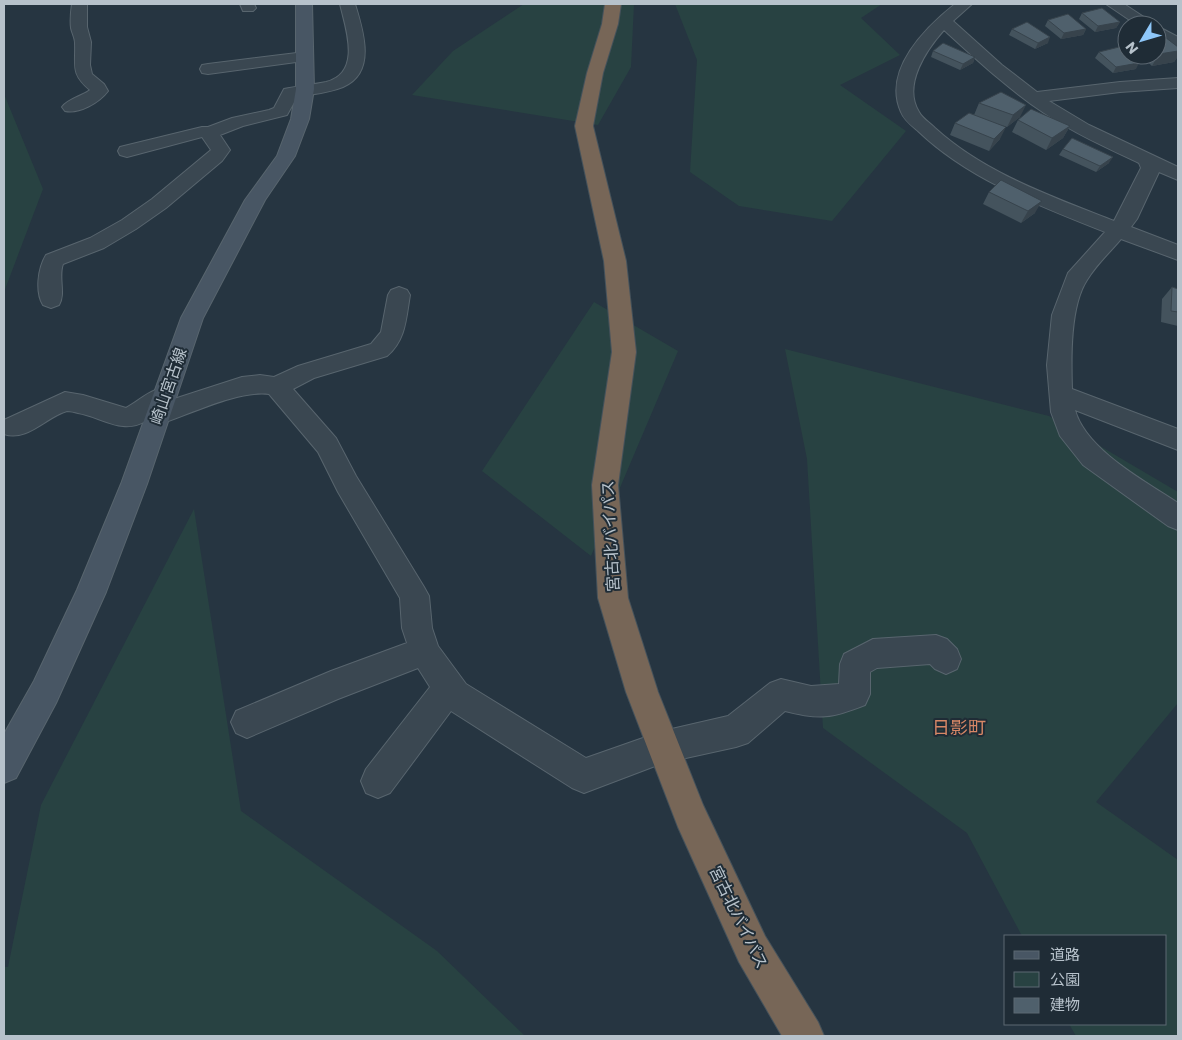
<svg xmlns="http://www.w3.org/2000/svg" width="1182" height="1040" font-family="Poppins,'Noto Sans JP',sans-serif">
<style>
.green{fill:#284242}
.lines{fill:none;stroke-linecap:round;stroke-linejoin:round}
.street-casing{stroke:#58656e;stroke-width:2}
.secondary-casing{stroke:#58656e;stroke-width:2}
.highway-casing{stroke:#45525b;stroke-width:2}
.street{fill:#3a4751;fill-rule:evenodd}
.secondary{fill:#485664;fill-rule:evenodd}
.highway{fill:#776657;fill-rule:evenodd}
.wall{fill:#44535d}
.shaded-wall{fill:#37434c}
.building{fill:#4f606c;stroke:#37434c}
.labels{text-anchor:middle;stroke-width:4;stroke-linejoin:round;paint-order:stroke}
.street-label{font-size:16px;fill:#b7c2cb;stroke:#1f2c36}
.neighbourhood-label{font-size:18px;fill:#d78766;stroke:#1f2c36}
</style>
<rect width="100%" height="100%" fill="#263541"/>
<!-- green -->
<path class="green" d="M524 4H634L631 67 598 125 412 95 453 51Z
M675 4H882L861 18 900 55 840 85 906 131 832 221 739 206 690 172 697 60Z
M4 94 43 189 4 292Z
M594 302 678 351 591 556 482 471Z
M785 349 1049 416 1178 492V703L1096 802 1178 860V1036H1076L1069 1024H1166V936H1022L967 833 823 728 807 459Z
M194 509 241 811 437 951 525 1036H4V967H8L41 805Z"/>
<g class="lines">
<!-- street casing -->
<g class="street-casing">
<path id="street" d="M72 4H87V27L91 42 90 65 92 74 104 84 108 91C99 103 79 114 65 111L62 107C68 99 82 96 90 90 70 73 76 66 75 43 75 38 72 33 71 28 70 20 71 11 72 4Z
M240 4H254L256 8 253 11H243Z
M340 4H355C363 30 377 73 343 87 328 93 312 94 297 97L287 115 243 126 220 135 230 150 222 161 166 208 136 229 104 248 63 264C58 278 66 293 59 305L51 308 43 305C35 292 38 268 46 255L90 238 122 220 152 199 211 150 202 137 127 157 120 155 118 151 120 147 202 127H208L232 118 269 110 274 108 284 89C298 86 312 85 326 82 362 73 346 29 340 4Z
M955 4H972L953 21 1002 65 1037 92 1120 82 1178 78V88L1120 92 1049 101 1089 125 1178 167V180L1159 172 1137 219 1131 227 1178 245V260L1121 239C1110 252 1096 265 1087 280 1070 306 1071 358 1072 389L1178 429V450L1075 410C1086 450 1145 481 1178 503V530L1168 526 1083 465 1060 436 1051 412 1047 365 1052 315 1068 273 1105 232C1040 206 969 180 918 131 912 126 904 120 901 112 882 70 926 27 955 4ZM944 30C976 59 1008 89 1044 113 1074 133 1107 148 1139 163L1141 168 1114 221C1053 197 984 173 935 128 930 123 922 118 919 112 902 85 927 49 944 30Z
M1106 4H1124L1156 25H1137Z
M1157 26 1178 37V49L1172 47 1157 38Z
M305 52 311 54 313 57 311 60 208 74 202 73 200 69 202 65 208 64Z
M399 287 407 290 410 295C406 318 406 340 387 356L314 378 293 389 336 438 356 476 424 587 429 596 432 628 438 646 466 684 586 758 663 731 728 716 770 683 781 679 811 686 839 684 840 664 844 654 873 639 936 635 947 639 957 649 961 659 957 669 946 674 935 669 930 664 877 668 870 672V694L865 705C832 718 820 720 785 711L748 743 736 747 663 763 584 793 572 788 451 711 390 793 378 798 366 793 361 781 366 769 430 687 418 668 338 699 247 738 236 733 231 722 236 711 331 671 407 643 402 628 400 598 338 492 318 452 269 394C237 390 189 415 157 425L147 420C123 436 102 417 78 413 75 412 70 411 67 411 46 417 27 442 4 434V420L65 392 83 395 126 408C141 400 155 384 173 389L176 396 174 399 242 377 260 375 274 377 298 366 371 344 381 332 388 295 391 290Z"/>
</g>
<!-- secondary casing -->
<g class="secondary-casing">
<path id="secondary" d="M296 4H312L314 89 309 119 295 156 265 200 203 318 147 484 106 592 56 703 16 778 4 783V734L34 681 77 590 121 484 181 318 245 200 277 156 291 119 296 89Z"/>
</g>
<!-- highway casing -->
<g class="highway-casing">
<path id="highway" d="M605 4H621L618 24 603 73 593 126 626 261 636 352 618 485 628 598 658 692 703 805 765 936 818 1022 824 1036H782L739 962 678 827 626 692 598 598 592 485 612 352 604 261 575 126 587 73 602 24Z"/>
</g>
<!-- street -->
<use href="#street" class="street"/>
<!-- secondary -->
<use href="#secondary" class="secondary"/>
<!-- highway -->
<use href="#highway" class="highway"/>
</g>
<!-- wall -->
<path class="wall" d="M1082 13 1120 22 1116 28 1095 32 1079 19Z
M1048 20 1086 29 1083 35 1061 39 1045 26Z
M1012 29 1048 43 1035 49 1009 35Z
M1157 34 1178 47V56L1174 62 1152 66 1140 55H1157Z
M933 51 975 57 973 63 960 70 931 57Z
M1099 52 1136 69 1113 73 1095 58Z
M979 103 1020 117 1007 127 997 124 1000 139 989 151 950 135 955 123 974 115Z
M1018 120 1070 126 1063 138 1046 150 1012 132Z
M1063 149 1109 163 1096 172 1059 155Z
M989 192 1035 213 1021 223 983 204Z
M1172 287 1178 289V326L1161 322 1162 299Z"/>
<!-- shaded-wall -->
<path class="shaded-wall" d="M1120 22 1116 28 1095 32 1098 26Z
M1086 29 1083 35 1061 39 1064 33Z
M1050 37 1048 43 1035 49 1038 43Z
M1178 51V56L1174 62 1152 66 1159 54Z
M975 57 973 63 960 70 963 64Z
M1139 63 1136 69 1113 73 1116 67Z
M1026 105 1020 117 1007 127 1013 115Z
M1070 126 1063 138 1046 150 1052 138Z
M1006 127 1000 139 989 151 994 139Z
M1113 157 1109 163 1096 172 1100 166Z
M1042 201 1035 213 1021 223 1028 211Z"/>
<!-- building -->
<path class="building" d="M1102 8 1120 22 1098 26 1082 13Z
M1068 14 1086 29 1064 33 1048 20Z
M1027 22 1050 37 1038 43 1012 29Z
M1157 34H1161L1178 47V51L1159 54 1157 52Z
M943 43 975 57 963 64 933 51Z
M1123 46 1127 51V55H1132L1139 63 1116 67 1099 52Z
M1001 92 1026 105 1013 115 979 103Z
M1031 109 1070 126 1052 138 1018 120Z
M969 113 1006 127 994 139 955 123Z
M1072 138 1113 157 1100 166 1063 149Z
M1001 180 1042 201 1028 211 989 192Z
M1172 287 1178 289V312L1171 311Z"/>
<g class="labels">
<!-- street labels -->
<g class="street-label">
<text transform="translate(168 386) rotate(-71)" y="6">崎山宮古線</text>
<text transform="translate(610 536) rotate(-93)" y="6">宮古北バイパス</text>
<text transform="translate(739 917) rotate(64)" y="6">宮古北バイパス</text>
</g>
<!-- neighbourhood labels -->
<g class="neighbourhood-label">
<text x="959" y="734">日影町</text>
</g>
</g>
<!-- border -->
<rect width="1182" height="1040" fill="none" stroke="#b7c2cb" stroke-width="10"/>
<!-- legend -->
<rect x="1004" y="935" width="162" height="90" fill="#1f2c36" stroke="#5c6872"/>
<rect x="1014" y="951" width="25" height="8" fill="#485664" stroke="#5c6872"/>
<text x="1050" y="960" font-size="15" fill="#b7c2cb">道路</text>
<rect x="1014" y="972" width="25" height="15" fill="#284242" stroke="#5c6872"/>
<text x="1050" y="985" font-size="15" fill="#b7c2cb">公園</text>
<rect x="1014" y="998" width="25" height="15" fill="#4f606c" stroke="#5c6872"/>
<text x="1050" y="1010" font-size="15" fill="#b7c2cb">建物</text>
<!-- north arrow -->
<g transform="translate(1142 40) rotate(232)"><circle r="24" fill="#1f2c36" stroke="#5c6872"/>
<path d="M0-4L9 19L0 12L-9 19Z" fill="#8ec7f9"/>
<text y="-8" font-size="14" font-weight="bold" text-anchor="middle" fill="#b7c2cb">N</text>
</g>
</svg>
